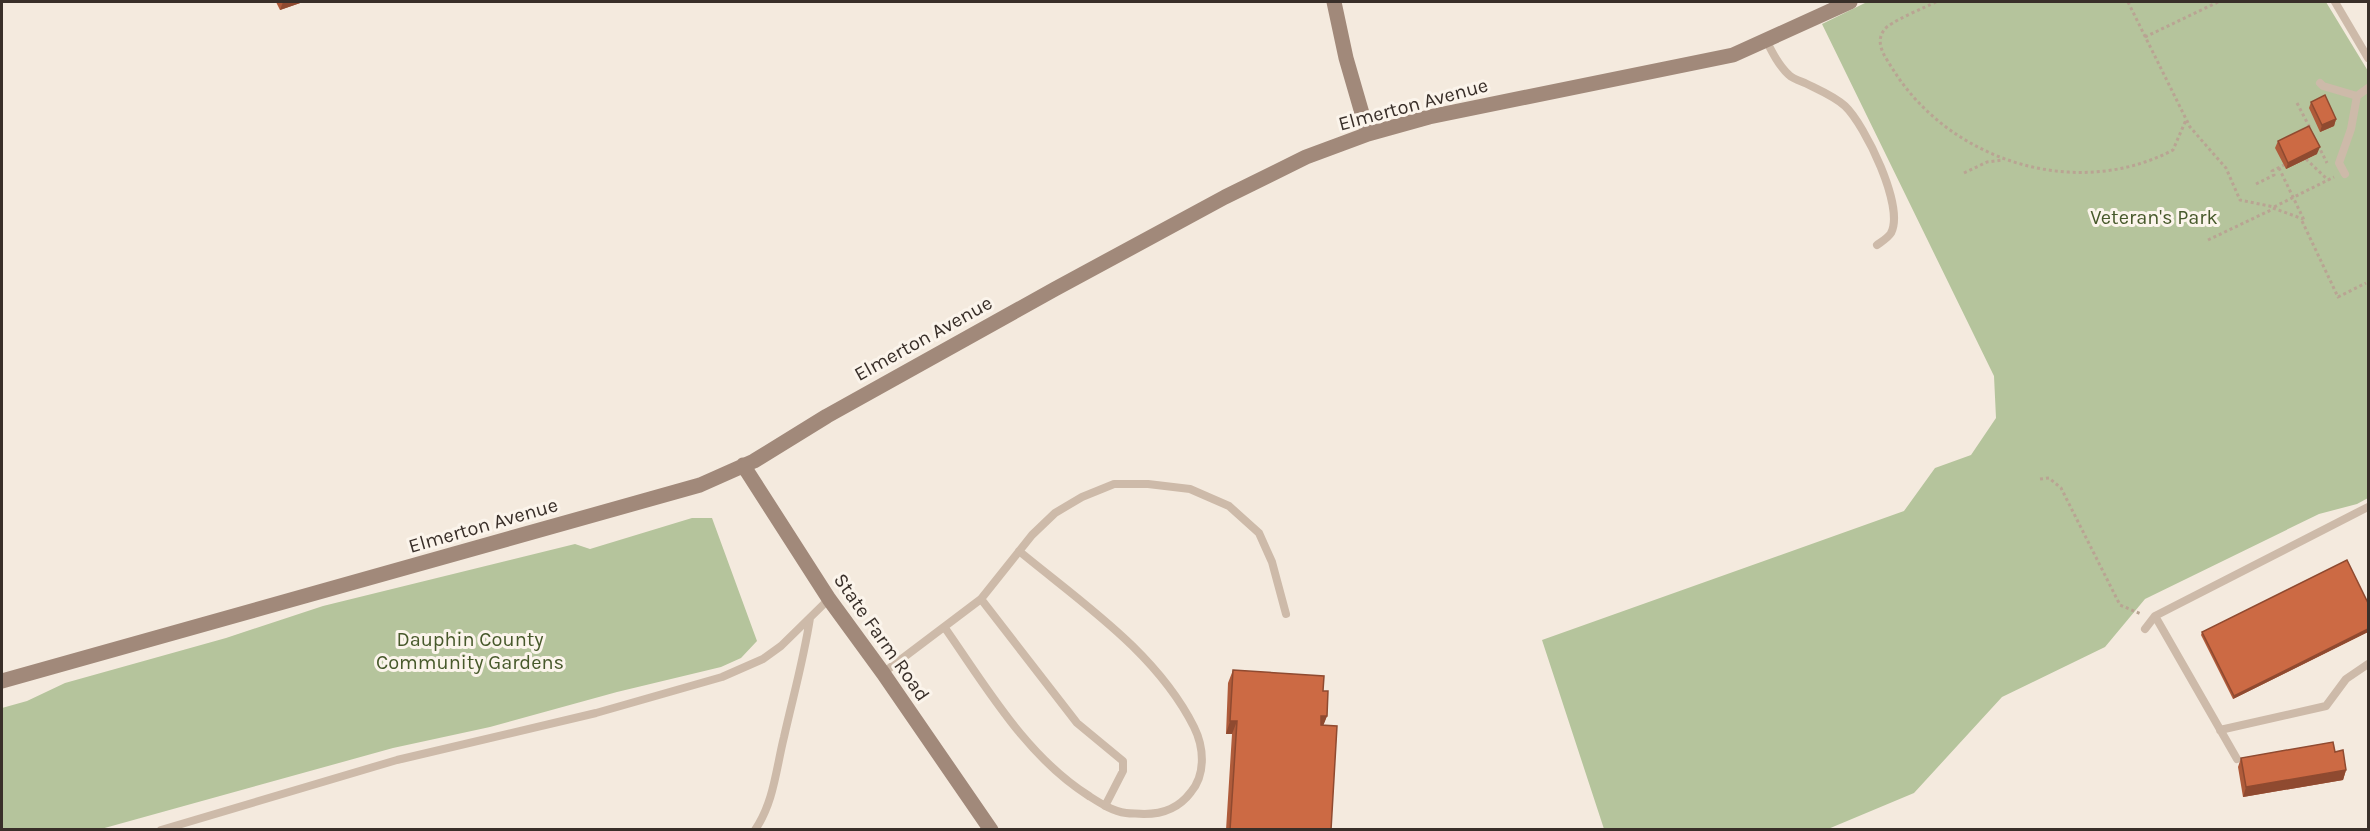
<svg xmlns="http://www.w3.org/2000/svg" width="2370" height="831" font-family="Karla,sans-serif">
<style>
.green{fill:#b5c49c}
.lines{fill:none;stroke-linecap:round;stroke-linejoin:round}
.path{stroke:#b9a493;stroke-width:3;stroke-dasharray:3 3;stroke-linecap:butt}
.lane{stroke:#cdbaa9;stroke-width:8}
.secondary{stroke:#a1897a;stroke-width:15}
.wall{fill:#af5b3a}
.shaded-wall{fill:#8f4a30}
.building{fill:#cc6a44;stroke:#8f4a30;stroke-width:1.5}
.labels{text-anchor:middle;stroke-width:6;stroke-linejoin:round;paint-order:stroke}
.street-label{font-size:20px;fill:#392f29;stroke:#fbf4eb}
.park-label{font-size:20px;fill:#47592b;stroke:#fbf4eb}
</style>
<rect width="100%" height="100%" fill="#f4eade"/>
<!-- green -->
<path class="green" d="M1867 2H2326L2368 71V498L2357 504 2319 514 2145 599 2105 647 2002 697 1914 793 1828 829H1604L1542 640 1904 511 1935 468 1971 455 1996 418 1994 376 1822 24Z
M692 518H712L757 641 741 658 721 667 617 692 490 727 393 748 101 829H2V708L27 701 65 683 226 638 323 606 575 544 590 549Z"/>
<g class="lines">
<!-- path -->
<path class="path" d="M1936 2C1926 7 1889 22 1884 30 1874 44 1886 58 1894 71 1951 161 2076 201 2173 150L2186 120
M2128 2 2190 127 2226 168 2240 200 2274 207 2334 177
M2145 37 2218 2
M2297 103 2310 128
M2318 145 2327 163
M2306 159 2328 180
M2279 168 2304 220 2302 221 2338 297 2366 283
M1964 173 1987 162 2003 160
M2256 184 2274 175 2272 171 2284 165
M2273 208 2303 219
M2208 240 2273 209
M2040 479 2049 478 2061 488 2120 605 2141 614"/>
<!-- lane -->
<path class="lane" d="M2335 2 2368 58
M1766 40C1772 52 1779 66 1789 75 1793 79 1800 81 1805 83 1819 90 1834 96 1845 106 1865 125 1905 207 1891 233 1888 238 1881 242 1877 245
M2320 83 2323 86 2357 96
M2345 174 2339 163 2351 129 2357 96 2368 88
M981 599 1077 723 1123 761V771L1105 806
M2155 616 2237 759
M945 628C987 688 1026 756 1089 796 1100 803 1112 811 1126 813 1132 814 1138 813 1144 814 1164 814 1179 808 1191 792 1206 774 1204 747 1194 727 1157 653 1082 603 1019 551
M2145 629 2155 616 2368 507
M883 673 981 599 1032 535 1055 513 1082 497 1114 484H1148L1190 489 1229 506 1259 533 1272 562 1286 614
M2220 730 2326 706 2346 679 2368 664
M161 830 397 760 596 713 722 677 763 659 781 646 829 599
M755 830C774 802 776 769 784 737 793 697 804 658 810 618"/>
<!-- secondary -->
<path class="secondary" d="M1334 2 1346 58 1368 134
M743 465 829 599 883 673 991 830
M2 681 700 485 754 461 827 416 1055 289 1225 197 1306 157 1368 134 1429 117 1733 55 1850 2"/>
</g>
<!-- wall -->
<path class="wall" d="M276 2H303L280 10Z
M2311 102 2336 119 2334 126 2320 132 2309 108Z
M2278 141 2317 154 2286 169 2275 148Z
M2368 603V632L2233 699 2201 635 2202 632Z
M1233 670 1323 691 1327 716 1323 725 1331 830H1226L1232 734H1226L1228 683Z
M2335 752 2346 770 2343 780 2243 797 2238 767 2241 758Z"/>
<!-- shaded-wall -->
<path class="shaded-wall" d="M283 2H303L280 10Z
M2336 119 2334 126 2320 132 2322 125Z
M2320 147 2317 154 2286 169 2288 163Z
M2368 629V632L2233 699 2234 696Z
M1321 716H1327L1322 729H1317Z
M1230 721H1237L1232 734H1226Z
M2346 770 2343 780 2243 797 2246 787Z"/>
<!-- building -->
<path class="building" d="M2325 95 2336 119 2322 125 2311 102Z
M2309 126 2320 147 2288 163 2278 141Z
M2347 560 2368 603V629L2234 696 2202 632Z
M1233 670 1324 676 1323 691H1328L1327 716H1321V725L1337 726 1331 830H1230L1237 721H1230Z
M2333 742 2335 752 2343 750 2346 770 2246 787 2241 758Z"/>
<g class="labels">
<!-- street labels -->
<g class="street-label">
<text transform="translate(1413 104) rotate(-15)" y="7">Elmerton Avenue</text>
<text transform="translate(923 338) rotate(-29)" y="7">Elmerton Avenue</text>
<text transform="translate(483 525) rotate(-16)" y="7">Elmerton Avenue</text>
<text transform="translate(882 637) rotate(55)" y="7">State Farm Road</text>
</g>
<!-- park labels -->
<g class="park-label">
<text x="2154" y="224">Veteran's Park</text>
<text x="470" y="646">Dauphin County<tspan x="470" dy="23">Community Gardens</tspan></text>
</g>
</g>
<!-- border -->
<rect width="2370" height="831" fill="none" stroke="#392f29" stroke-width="6"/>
</svg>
